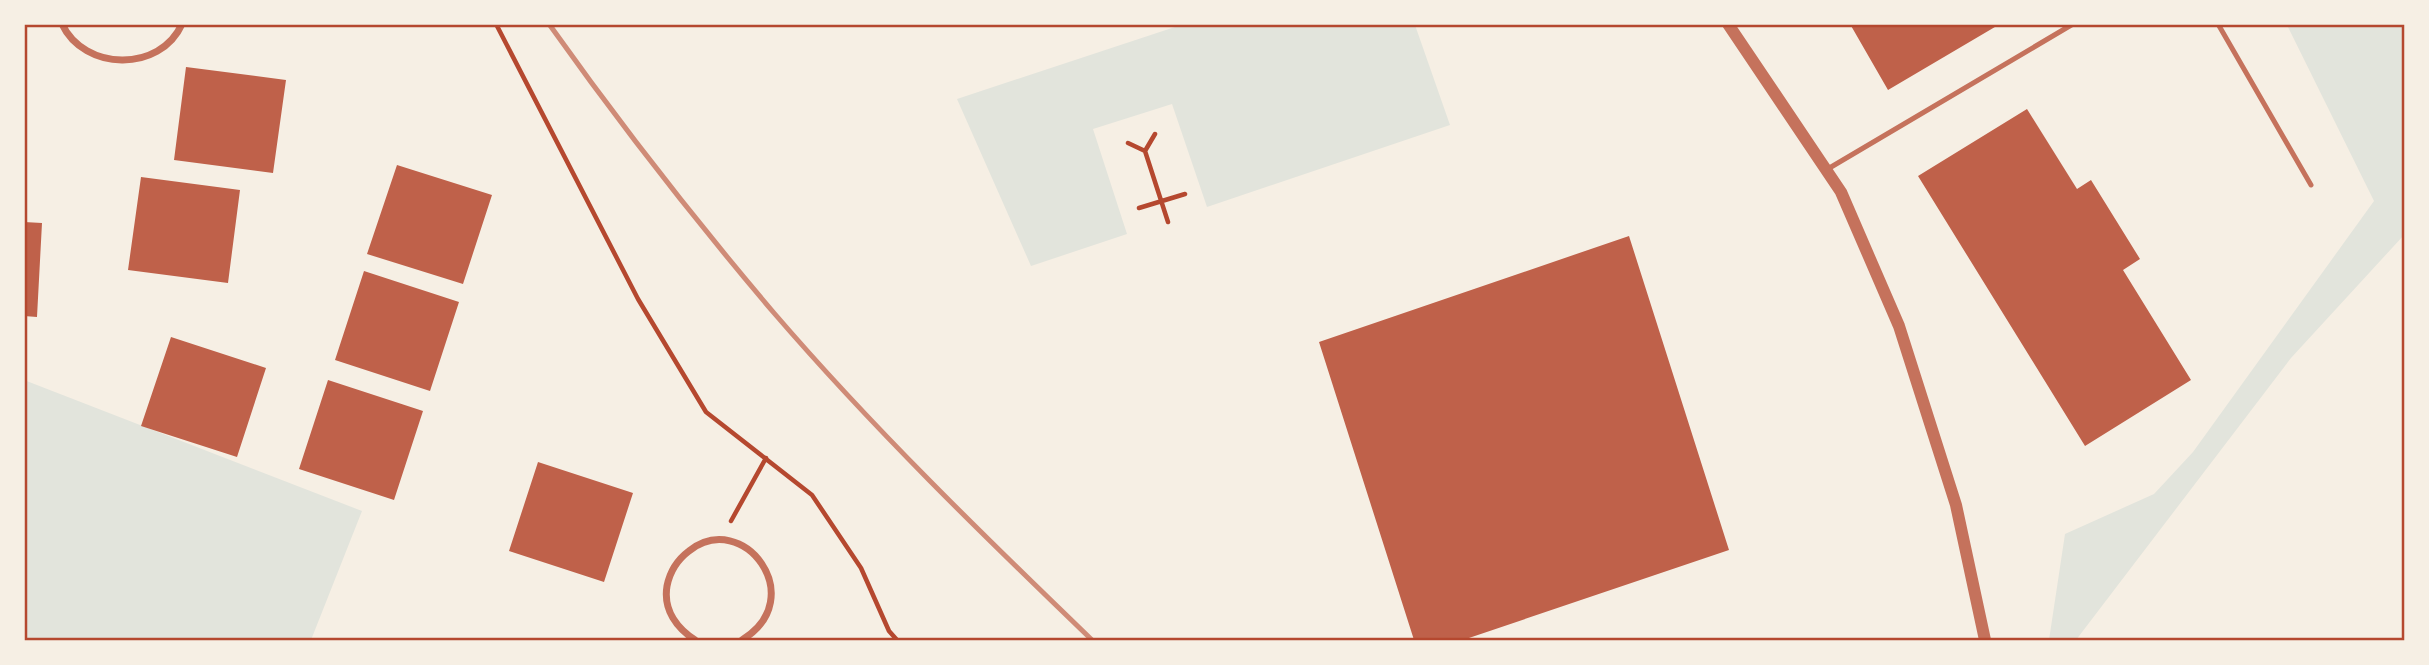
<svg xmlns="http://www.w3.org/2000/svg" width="2429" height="665" font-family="Rubik,sans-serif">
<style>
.green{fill:#e2e4dc}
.building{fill:#bf614a}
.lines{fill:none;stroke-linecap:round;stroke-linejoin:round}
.path{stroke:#b5482f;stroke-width:4.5}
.service{stroke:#c5725c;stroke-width:5}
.minor{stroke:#c5725c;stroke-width:7}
.tertiary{stroke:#c5725c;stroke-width:12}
.rail{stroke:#cf8b77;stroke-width:5}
.neatline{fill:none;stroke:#b5482f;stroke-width:2.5}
</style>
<rect width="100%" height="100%" fill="#f6efe4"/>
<!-- green -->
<path class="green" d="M1181 25H1415L1450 125 1207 207 1172 104 1093 129 1127 234 1031 266 957 99Z
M2287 25H2404V235L2291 358 2076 640H2049L2065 534 2154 494 2193 452 2374 201Z
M24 380 362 511 311 640H25Z"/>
<!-- building -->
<path class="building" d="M1850 24H2000L1888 90Z
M186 67 286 80 273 173 174 160Z
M2027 109 2077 189 2091 180 2140 259 2123 270 2191 380 2085 446 1918 176Z
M397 165 492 195 463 284 367 254Z
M141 177 240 190 228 283 128 270Z
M24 222 42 223 37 317 24 316Z
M1629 236 1729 550 1463 640H1414L1319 342Z
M364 271 459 302 430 391 335 360Z
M171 337 266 368 237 457 141 426Z
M328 380 423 411 394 500 299 469Z
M538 462 633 493 604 582 509 551Z"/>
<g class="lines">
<!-- path -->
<path class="path" d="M496 24 638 299 706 412 812 495 861 568 889 631 897 640
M1155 134 1145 151 1168 222
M1128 143 1145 151
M1139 208 1185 194
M731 521 766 458"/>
<!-- service -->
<path class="service" d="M2218 24 2311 185
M1826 170 2073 24"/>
<!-- minor -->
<path class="minor" d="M62 24C84 71 160 73 182 24
M695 640C677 628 663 610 667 586 670 571 677 560 689 551 743 508 811 598 742 640"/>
<!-- tertiary -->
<path class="tertiary" d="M1728 24 1841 192 1899 326 1956 505 1985 640"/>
<!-- rail -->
<path class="rail" d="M549 24C620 124 695 220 774 313 873 428 983 535 1092 640"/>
</g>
<!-- border -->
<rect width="2429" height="665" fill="none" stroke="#f6efe4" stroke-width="52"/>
<rect x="26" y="26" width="2377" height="613" class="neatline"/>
</svg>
